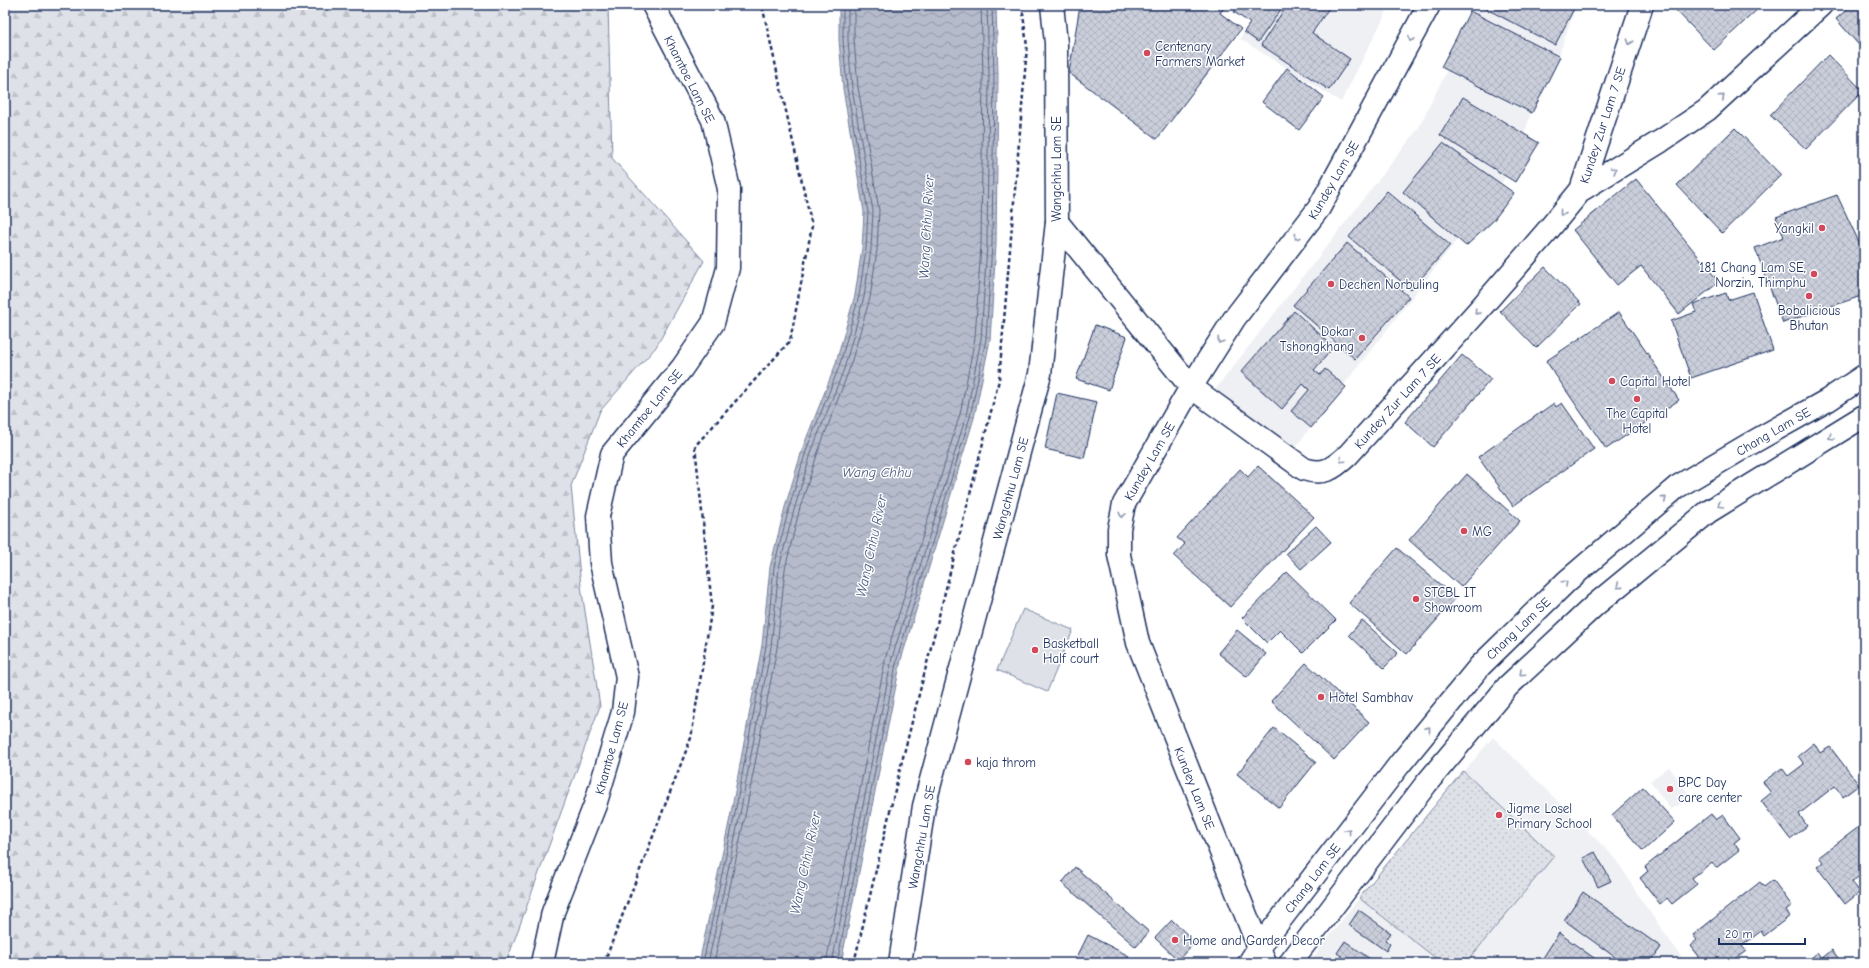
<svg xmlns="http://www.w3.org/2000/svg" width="1869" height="968" font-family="'Comic Neue',sans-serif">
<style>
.built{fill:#eff0f4}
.forest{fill:url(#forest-firs);stroke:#7c88a2}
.park{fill:url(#park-dots);stroke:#7c88a2}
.pitch{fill:#dee1e7;stroke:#7c88a2}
.water{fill:url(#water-waves);stroke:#77839f}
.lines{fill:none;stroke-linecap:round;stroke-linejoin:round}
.shore{stroke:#596789;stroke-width:1}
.building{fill:url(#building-cross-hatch);stroke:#1b2f5e}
.street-casing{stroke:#1b2f5e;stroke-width:25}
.secondary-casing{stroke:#1b2f5e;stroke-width:25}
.path{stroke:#1b2f5e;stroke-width:2.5;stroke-dasharray:4 3;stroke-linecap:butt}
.street{stroke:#fff;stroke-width:22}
.secondary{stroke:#fff;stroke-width:22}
.oneway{stroke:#8d97ae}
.poi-dot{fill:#d1495b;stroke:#fff;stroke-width:1.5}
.labels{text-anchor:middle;stroke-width:3;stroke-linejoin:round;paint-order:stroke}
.poi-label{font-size:13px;fill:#1b2f5e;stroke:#fff;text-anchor:start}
.street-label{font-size:13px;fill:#1b2f5e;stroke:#fff}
.water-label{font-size:14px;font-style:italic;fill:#49597e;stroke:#fff}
</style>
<defs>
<pattern id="forest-firs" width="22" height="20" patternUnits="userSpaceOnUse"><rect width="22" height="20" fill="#dee1e7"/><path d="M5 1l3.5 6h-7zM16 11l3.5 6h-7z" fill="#bec1c9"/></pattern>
<pattern id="park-dots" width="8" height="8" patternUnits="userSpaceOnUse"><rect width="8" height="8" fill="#dee1e7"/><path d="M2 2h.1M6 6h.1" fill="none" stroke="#bec1c9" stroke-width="1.8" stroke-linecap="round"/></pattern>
<pattern id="water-waves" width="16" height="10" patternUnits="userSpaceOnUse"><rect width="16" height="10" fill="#b5bbca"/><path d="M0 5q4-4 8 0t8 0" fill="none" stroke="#9298a7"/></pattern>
<pattern id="building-cross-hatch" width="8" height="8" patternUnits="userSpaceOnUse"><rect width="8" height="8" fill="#caceda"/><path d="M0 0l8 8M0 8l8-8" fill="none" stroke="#adb1be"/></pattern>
</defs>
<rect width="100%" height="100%" fill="#fff"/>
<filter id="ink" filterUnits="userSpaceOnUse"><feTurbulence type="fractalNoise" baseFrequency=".025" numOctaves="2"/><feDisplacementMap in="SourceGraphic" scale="8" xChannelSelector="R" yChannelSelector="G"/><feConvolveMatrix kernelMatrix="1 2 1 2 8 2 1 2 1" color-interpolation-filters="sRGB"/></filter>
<g filter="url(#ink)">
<!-- built -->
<path class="built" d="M1261 5H1390L1341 102 1240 39Z
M1479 5H1576L1554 70 1531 113 1513 168 1293 450 1211 395 1418 129Z
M1493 737 1617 860 1641 900 1686 963H1309L1352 907Z
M1669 767 1691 797 1671 810 1650 781Z"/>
<!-- forest -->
<path class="forest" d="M5 5H608L612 158 704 261 656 347 600 411 571 486 581 586 600 706 506 963H5Z"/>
<!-- park -->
<path class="park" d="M1463 771 1554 856 1466 963H1442L1359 898Z"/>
<!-- pitch -->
<path class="pitch" d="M1023 609 1073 630 1047 692 997 670Z"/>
<!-- water -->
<path class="water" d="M839 5H996L998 75 996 245 990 340 974 418 901 660 841 963H699L731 813 762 645 770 567 785 507 803 447 835 366 855 295 862 248 864 212 843 89 839 40Z"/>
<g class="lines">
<!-- shore -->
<path class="shore" d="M703 963 735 813 766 646 774 567 789 508 807 448 839 367 859 296 866 249 868 212 847 88 843 40V5
M708 963 740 814 771 647 779 568 794 510 812 450 844 369 864 297 871 249 873 211 852 88 848 40V5
M714 963 745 816 777 648 785 569 799 511 818 452 849 370 870 298 877 250 879 210 858 87 854 40V5
M826 963 886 656 960 414 975 338 981 245 983 75 981 5
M832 963 892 658 966 416 981 339 987 245 989 75 987 5
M837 963 897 659 970 417 986 339 992 245 994 75 992 5"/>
</g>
<!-- building -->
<path class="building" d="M1080 5H1226L1220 13 1241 29 1157 139 1069 73Z
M1239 5H1284L1258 42 1244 32 1250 23 1234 12Z
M1287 5H1331L1312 33 1350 59 1329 90 1261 45Z
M1479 5H1576L1555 45Z
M1671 5H1762L1714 50Z
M1852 5H1864V51L1836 19Z
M1470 11 1560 57 1532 113 1441 67Z
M1828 55 1863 91 1806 149 1770 115Z
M1287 68 1324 97 1299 130 1262 102Z
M1463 97 1539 143 1515 182 1440 135Z
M1735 128 1781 175 1722 233 1677 185Z
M1443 143 1514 193 1493 221 1466 246 1403 192Z
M1636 179 1719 282 1679 314 1641 266 1617 285 1573 230Z
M1387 191 1450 245 1411 290 1349 237Z
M1837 195 1864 253V295L1783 323 1755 248 1784 237 1776 217Z
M1347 243 1409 297 1355 359 1293 305Z
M1545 267 1581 304 1536 348 1500 311Z
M1753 292 1773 350 1691 378 1671 321 1696 312 1693 304 1726 293 1728 300Z
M1294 311 1334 347 1314 370 1320 375 1325 369 1346 387 1311 428 1291 411 1309 390 1303 384 1282 409 1241 372Z
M1619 312 1679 400 1606 449 1546 361Z
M1095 325 1127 337 1109 390 1076 379Z
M1462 355 1491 379 1433 447 1405 422Z
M1057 393 1097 402 1084 458 1045 449Z
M1554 403 1556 407 1562 403 1594 449 1513 506 1478 457Z
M1258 466 1314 517 1230 607 1174 556 1185 544 1177 538 1240 469 1248 477Z
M1467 474 1520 521 1461 587 1409 540Z
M1316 526 1331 542 1301 569 1286 553Z
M1397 548 1456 598 1407 654 1349 603Z
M1287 572 1336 620 1303 653 1280 630 1267 643 1242 618Z
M1362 620 1398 653 1384 668 1349 635Z
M1237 630 1266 654 1247 677 1218 653Z
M1306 663 1369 722 1334 760 1271 701Z
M1274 728 1316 762 1279 808 1237 774Z
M1814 743 1820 753 1830 747 1859 785 1843 797 1835 786 1799 814 1807 826 1790 839 1761 801 1771 793 1763 782 1782 768 1788 776 1804 764 1798 756Z
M1643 787 1675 822 1643 851 1612 815Z
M1711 814 1716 820 1723 815 1740 838 1734 843 1739 850 1716 868 1712 862 1692 878 1697 884 1672 904 1667 898 1660 904 1640 878 1648 871 1645 867Z
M1864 823V872L1852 882 1860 892 1845 904 1817 867 1823 862 1819 857Z
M1595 852 1611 881 1598 887 1583 858Z
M1075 867 1149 932 1136 947 1062 883Z
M1773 880 1792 906 1786 911 1790 916 1764 936 1761 931 1742 946 1746 951 1730 963H1703L1690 946 1697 940 1693 935 1760 882 1764 887Z
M1583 892 1661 947 1650 963H1623L1564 920Z
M1359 910 1391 933 1385 940 1390 944 1386 951 1349 925Z
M1172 920 1195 942 1178 960 1155 938Z
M1559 933 1601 963H1544L1541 961Z
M1088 935 1129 956 1125 963H1074Z
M1345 941 1370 959 1368 963H1351L1337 953Z
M1832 950 1842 963H1805L1817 953 1821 959Z"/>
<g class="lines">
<!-- street casing -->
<g class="street-casing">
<path id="street" d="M1581 190 1661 141 1707 110 1821 5
M1057 222 1191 387 1304 469C1324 476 1334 468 1348 455L1477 312 1549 229 1581 190 1642 5
M1265 963 1138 643 1119 555V529L1124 504 1191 387 1234 319 1319 208 1429 5"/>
</g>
<!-- secondary casing -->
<g class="secondary-casing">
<path id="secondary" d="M542 963 553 912 595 805 623 712 627 677 601 563 598 516 612 454 682 368 713 323 728 268 729 189 713 120 653 5
M900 963 924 806 1040 374 1057 222 1056 43 1052 5
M1249 963 1258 949 1399 765 1480 666 1567 581 1677 487 1748 445 1828 400 1864 376
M1290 963 1426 784 1508 686 1595 605 1708 512 1864 416"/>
</g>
<!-- path -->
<path class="path" d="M604 963 691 738 712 606 695 446 790 341 812 226 762 5
M854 963 899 773 999 380 1027 47 1022 5"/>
<!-- street -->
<use href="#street" class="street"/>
<!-- secondary -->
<use href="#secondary" class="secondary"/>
</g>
<!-- one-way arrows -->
<defs><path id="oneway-chevron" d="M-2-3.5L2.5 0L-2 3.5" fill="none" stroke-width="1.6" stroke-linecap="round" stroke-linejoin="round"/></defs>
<g class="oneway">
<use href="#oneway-chevron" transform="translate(1411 39) rotate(118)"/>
<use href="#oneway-chevron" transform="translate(1630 42) rotate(108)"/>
<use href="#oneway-chevron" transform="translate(1722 97) rotate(-42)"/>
<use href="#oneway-chevron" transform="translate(1614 170) rotate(-31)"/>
<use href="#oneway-chevron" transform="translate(1562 213) rotate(129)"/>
<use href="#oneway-chevron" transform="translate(1297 237) rotate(127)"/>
<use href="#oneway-chevron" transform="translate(1477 312) rotate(132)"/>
<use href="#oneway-chevron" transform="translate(1220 341) rotate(123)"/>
<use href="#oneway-chevron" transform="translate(1831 437) rotate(149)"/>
<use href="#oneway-chevron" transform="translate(1342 460) rotate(137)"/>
<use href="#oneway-chevron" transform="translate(1664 499) rotate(-40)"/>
<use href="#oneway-chevron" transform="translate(1720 505) rotate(149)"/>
<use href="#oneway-chevron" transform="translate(1122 515) rotate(103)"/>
<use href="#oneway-chevron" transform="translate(1565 583) rotate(-43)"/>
<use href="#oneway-chevron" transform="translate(1619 586) rotate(140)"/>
<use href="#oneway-chevron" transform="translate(1522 673) rotate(137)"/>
<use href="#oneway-chevron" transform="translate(1428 729) rotate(-51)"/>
<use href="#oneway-chevron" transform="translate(1348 831) rotate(-53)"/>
</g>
</g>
<!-- markers -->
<g class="poi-dot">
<circle cx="1147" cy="53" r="4"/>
<circle cx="1822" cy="228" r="4"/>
<circle cx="1814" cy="274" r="4"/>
<circle cx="1331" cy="284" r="4"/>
<circle cx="1809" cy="296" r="4"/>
<circle cx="1362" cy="338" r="4"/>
<circle cx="1612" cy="381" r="4"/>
<circle cx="1637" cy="399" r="4"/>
<circle cx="1464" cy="531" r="4"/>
<circle cx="1416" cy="599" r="4"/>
<circle cx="1035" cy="650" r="4"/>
<circle cx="1321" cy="697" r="4"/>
<circle cx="968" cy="762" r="4"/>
<circle cx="1670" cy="789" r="4"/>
<circle cx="1499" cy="815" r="4"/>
<circle cx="1175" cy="940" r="4"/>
</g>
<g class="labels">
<!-- poi labels -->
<g class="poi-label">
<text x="1155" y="51">Centenary<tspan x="1155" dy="15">Farmers Market</tspan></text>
<text x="1814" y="233" text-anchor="end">Yangkil</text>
<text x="1806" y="272" text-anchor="end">181 Chang Lam SE,<tspan x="1806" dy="15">Norzin, Thimphu</tspan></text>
<text x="1339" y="289">Dechen Norbuling</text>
<text x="1809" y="315" text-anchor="middle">Bobalicious<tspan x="1809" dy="15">Bhutan</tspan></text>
<text x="1354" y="336" text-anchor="end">Dokar<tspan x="1354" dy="15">Tshongkhang</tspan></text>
<text x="1620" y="386">Capital Hotel</text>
<text x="1637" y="418" text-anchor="middle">The Capital<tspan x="1637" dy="15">Hotel</tspan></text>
<text x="1472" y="536">MG</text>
<text x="1424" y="597">STCBL IT<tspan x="1424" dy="15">Showroom</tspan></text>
<text x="1043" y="648">Basketball<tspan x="1043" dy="15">Half court</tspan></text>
<text x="1329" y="702">Hotel Sambhav</text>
<text x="976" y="767">kaja throm</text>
<text x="1678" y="787">BPC Day<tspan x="1678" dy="15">care center</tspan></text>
<text x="1507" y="813">Jigme Losel<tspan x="1507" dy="15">Primary School</tspan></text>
<text x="1183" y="945">Home and Garden Decor</text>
</g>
<!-- street labels -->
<g class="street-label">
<text transform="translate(690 79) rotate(63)" y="5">Khamtoe Lam SE</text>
<text transform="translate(1602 125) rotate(-72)" y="5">Kundey Zur Lam 7 SE</text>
<text transform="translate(1056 169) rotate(-90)" y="5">Wangchhu Lam SE</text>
<text transform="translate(1333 180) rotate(-60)" y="5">Kundey Lam SE</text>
<text transform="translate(1397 401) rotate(-48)" y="5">Kundey Zur Lam 7 SE</text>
<text transform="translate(649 408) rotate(-51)" y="5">Khamtoe Lam SE</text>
<text transform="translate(1773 431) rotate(-30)" y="5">Chang Lam SE</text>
<text transform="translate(1149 461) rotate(-60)" y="5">Kundey Lam SE</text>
<text transform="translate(1010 488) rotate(-75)" y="5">Wangchhu Lam SE</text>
<text transform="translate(1518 628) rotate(-44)" y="5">Chang Lam SE</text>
<text transform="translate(611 748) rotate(-75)" y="5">Khamtoe Lam SE</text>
<text transform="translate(1195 788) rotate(68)" y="5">Kundey Lam SE</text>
<text transform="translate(921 837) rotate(-80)" y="5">Wangchhu Lam SE</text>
<text transform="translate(1312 878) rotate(-53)" y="5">Chang Lam SE</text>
</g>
<!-- water labels -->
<g class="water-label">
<text transform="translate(926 227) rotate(-87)" y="5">Wang Chhu River</text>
<text x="877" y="477">Wang Chhu</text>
<text transform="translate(871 546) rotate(-78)" y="5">Wang Chhu River</text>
<text transform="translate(805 863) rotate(-78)" y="5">Wang Chhu River</text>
</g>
</g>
<!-- margin -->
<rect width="1869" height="968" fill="none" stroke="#fff" stroke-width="20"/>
<rect x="10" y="10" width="1849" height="948" fill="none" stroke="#1b2f5e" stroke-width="1.5" filter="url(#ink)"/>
<!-- scale -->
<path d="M1719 938v6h86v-6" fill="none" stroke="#1b2f5e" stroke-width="2"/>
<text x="1725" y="938" font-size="12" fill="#1b2f5e" stroke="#ffffff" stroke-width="3" paint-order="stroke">20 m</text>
</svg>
